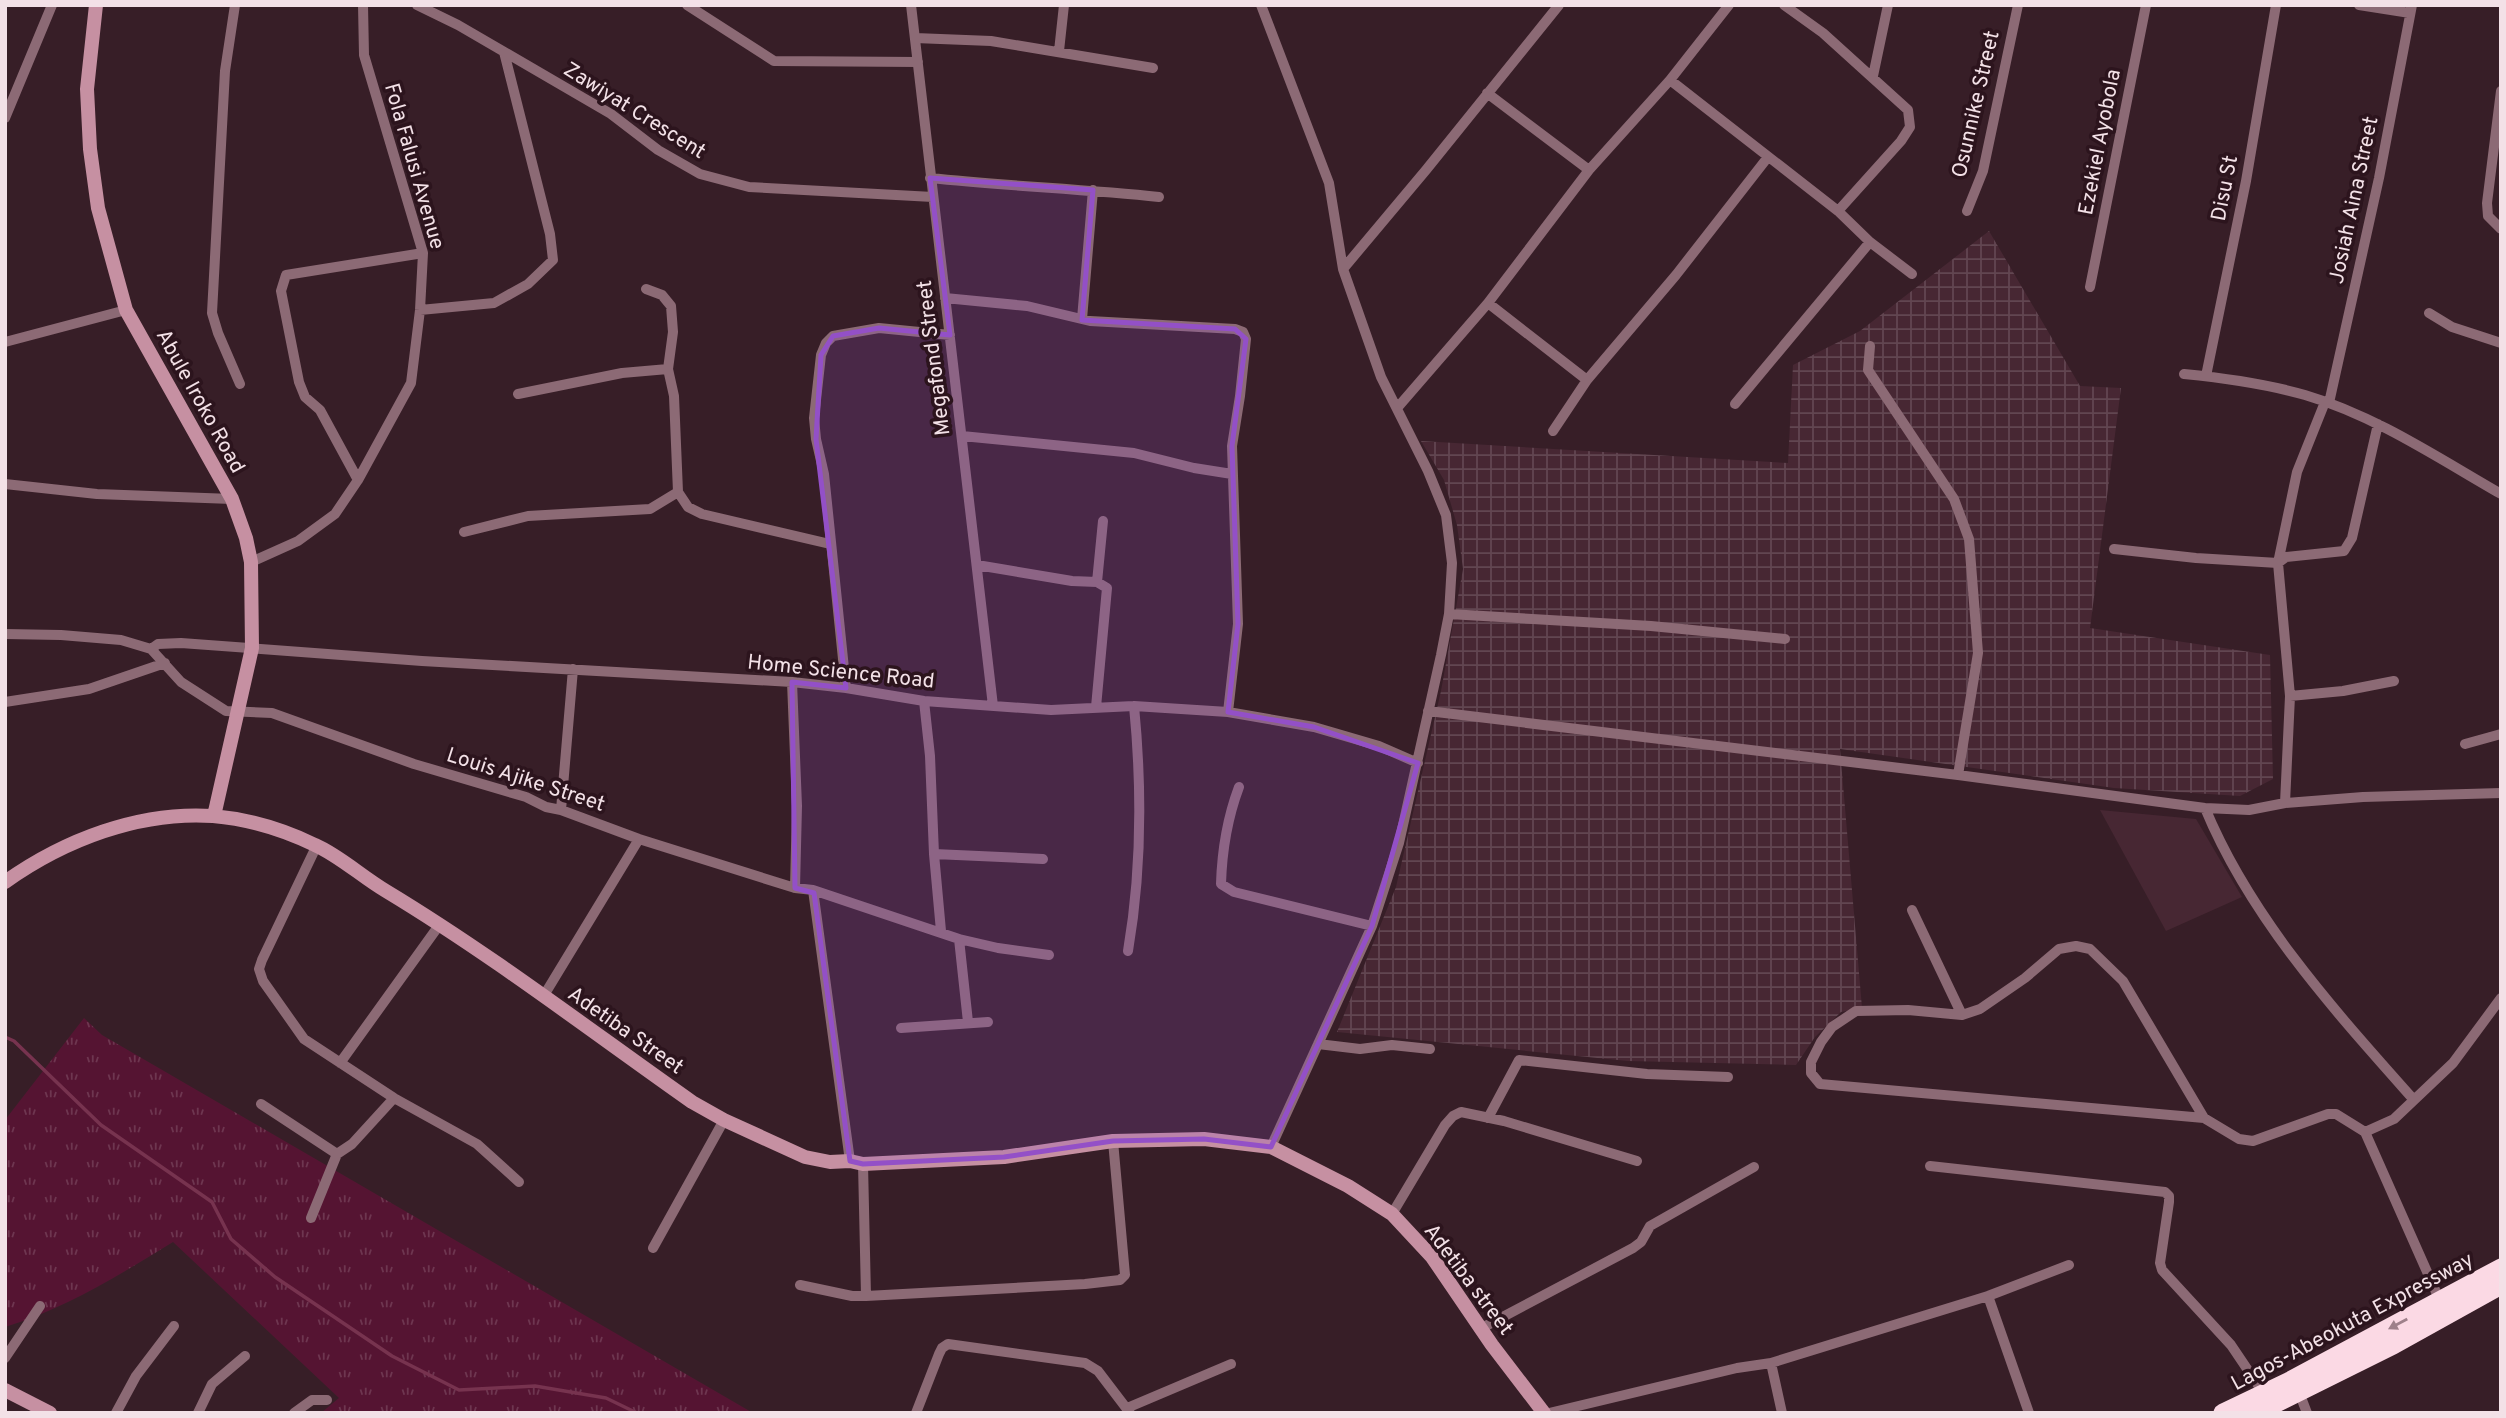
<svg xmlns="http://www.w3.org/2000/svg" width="2506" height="1418" font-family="Overpass,sans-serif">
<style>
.built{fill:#472733}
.industrial{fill:url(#industrial-grid)}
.grass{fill:url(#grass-tufts)}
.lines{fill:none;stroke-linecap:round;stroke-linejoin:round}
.stream{stroke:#77334f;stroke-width:3.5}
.street{stroke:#8c6a75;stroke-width:10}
.secondary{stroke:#c690a2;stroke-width:14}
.highway{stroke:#fbd9e4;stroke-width:19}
.oneway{fill:#9e808a}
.marked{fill:#9350c7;fill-opacity:0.2;stroke:#9350c7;stroke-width:5;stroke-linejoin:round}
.labels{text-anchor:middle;stroke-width:7;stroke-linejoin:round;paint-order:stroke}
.street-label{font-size:21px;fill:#f3e1e7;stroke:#2c141d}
</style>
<defs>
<pattern id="industrial-grid" width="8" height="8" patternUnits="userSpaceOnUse" patternTransform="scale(1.75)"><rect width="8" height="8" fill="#472733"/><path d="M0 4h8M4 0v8" fill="none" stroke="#624651"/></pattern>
<pattern id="grass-tufts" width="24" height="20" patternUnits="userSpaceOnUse" patternTransform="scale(1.75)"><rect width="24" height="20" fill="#551432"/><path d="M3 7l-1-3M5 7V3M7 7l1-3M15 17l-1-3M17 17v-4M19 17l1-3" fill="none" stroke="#6e3650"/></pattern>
</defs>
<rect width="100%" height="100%" fill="#371e27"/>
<!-- built -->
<path class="built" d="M2100 810 2196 819 2242 897 2166 931Z"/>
<!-- industrial -->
<path class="industrial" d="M1989 231 2080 386 2121 388 2090 628 2270 655 2273 779 2240 796 2114 788 1840 749 1862 1008 1841 1012 1815 1037 1796 1065 1628 1061 1337 1032 1396 887 1441 691 1463 569 1457 525 1444 480 1421 441 1788 463 1793 365 1860 331Z"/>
<!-- grass -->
<path class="grass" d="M84 1018 102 1035 753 1413H321L339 1398 173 1242C121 1274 65 1309 5 1327V1120Z"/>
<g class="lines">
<!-- stream -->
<path class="stream" d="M5 1037 14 1041 101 1125 212 1202 231 1239 275 1277 392 1356 459 1390 535 1386 606 1398 637 1413"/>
<!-- street -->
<path class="street" d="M235 5 225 71 212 313 218 333 240 384
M417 5 458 25 611 114 658 150 700 174 749 187 933 197
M687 5 774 61 918 62
M911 5 993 706
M1261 5 1329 183 1343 269 1381 377 1428 471 1446 515 1452 563 1449 614 1441 655 1399 843 1372 926 1271 1147
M1784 5 1823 33 1908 110 1910 127 1901 141 1838 211
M2359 5 2410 13
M915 38 991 41 1153 68
M1059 51 1064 5
M1873 76 1888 5
M1670 80 1838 211 1870 242 1912 274
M2501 91 2487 203 2488 216 2501 229
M1487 93 1589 170
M5 118 52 5
M930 178C1006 186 1082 189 1159 197
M1967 211 1983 171 2018 5
M1343 269 1426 170 1559 5
M2090 287 2146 5
M646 289 662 295 671 306 673 332 668 369 674 396 678 492 688 507 702 514 830 544
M945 298 1027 306 1090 321 1235 329 1243 332 1246 339 1240 396 1232 446 1238 624 1228 712
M1488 303 1587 380
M420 310 494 303 528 284 553 260 550 234 504 52
M2429 313 2452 327 2501 343
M1082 319 1093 190
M5 342 126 310
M1870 346 1868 370 1954 499 1969 539 1978 653 1958 775
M2184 374C2224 378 2267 384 2305 395 2376 416 2438 458 2501 494
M2206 376 2246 181 2276 5
M518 394 622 373 668 369
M2329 403 2379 178 2412 5
M1735 404 1870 242
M1398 407 1488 303 1589 170 1670 80 1729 5
M1553 431 1587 380 1676 275 1768 157
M962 436 1134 453 1194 468 1232 474
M358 480 320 410 305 397 299 382 281 291 286 275 423 253
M5 484 97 494 232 499
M464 532 528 516 650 509 678 492
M2114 549 2196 558 2278 563 2286 557 2344 551 2352 538 2378 424
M251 562 298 541 335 514 358 480 411 383 420 310 423 253 364 55 363 5
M977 565 1072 581 1097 582 1107 588 1096 707
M1097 582 1103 521
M1449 614 1651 626 1785 639
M5 634 61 635 121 640 151 649 181 682 226 711 272 713 414 764 526 797 546 807 561 810 639 839 795 888 813 890 959 939 998 948 1049 955
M151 649 158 644 181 643 422 661 792 682 846 688 924 701 1051 710 1134 706 1228 712 1314 727 1379 746 1418 763
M792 682 797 806 795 888
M846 688 824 474 816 439 814 418 821 355 826 343 833 336 879 328 950 335
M2290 696 2343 691 2394 681
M924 701 930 756 934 854 941 931
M5 702 89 689 165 663
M1428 711 1958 775 2205 808 2249 810 2285 803 2363 797 2501 793
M2465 744 2501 734
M1239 787C1227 819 1222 850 1221 884L1234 892 1372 926
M2285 803 2290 696 2278 563 2297 472 2325 402
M2205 808C2251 919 2335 1011 2414 1100
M561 810 573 669
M317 845 262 960 259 969 263 981 304 1039 394 1098 477 1144 519 1182
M934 854 1043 859
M813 890 850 1161
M1912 910 1962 1015
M959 939 968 1022
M1128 951C1142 869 1142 788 1134 706
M543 997 639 839
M901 1028 988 1022
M1318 1044 1360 1049 1392 1045 1430 1049
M340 1063 440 924
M261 1104 337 1154
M1488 1118 1519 1060 1647 1074 1728 1077
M2204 1118 2123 981 2090 949 2076 946 2059 949 2025 978 1980 1009 1962 1015 1908 1010 1856 1011 1832 1027 1821 1042 1811 1062V1073L1820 1084 2204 1118 2239 1139 2253 1141 2328 1114H2336L2365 1132 2440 1301
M2365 1132 2394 1119 2453 1063 2501 998
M863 1164 866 1296
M1930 1166 2165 1192 2169 1196V1202L2160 1263 2162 1270 2231 1345 2264 1394
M1392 1214 1445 1125 1453 1116 1461 1112 1504 1121 1637 1161
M311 1218 337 1154 352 1144 394 1098
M653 1248 724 1120
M800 1285 852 1296H866L1085 1284 1120 1280 1125 1275 1113 1141
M1988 1296 2029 1413
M1480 1329 1633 1248 1641 1242 1650 1226 1754 1167
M5 1358 40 1306
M1771 1363 1782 1413
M2299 1392 2307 1413
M1127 1408 1231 1364
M116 1413 136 1376 174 1326
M198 1413 212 1384 245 1356
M294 1413 312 1400H327
M916 1413 939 1354 942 1348 948 1344 1085 1363 1098 1371 1130 1413
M1549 1413 1737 1368 1771 1363 1988 1296 2069 1265"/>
<!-- secondary -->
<path class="secondary" d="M96 5 87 89 90 149 98 208 126 310 232 499 246 538 251 562 252 648 214 816
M5 882C64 840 139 811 213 816 247 819 284 830 315 845 340 856 362 877 386 891 492 955 591 1031 692 1102L724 1120 805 1157 830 1162 850 1161 863 1164 1004 1157 1113 1141 1204 1139 1271 1147 1348 1186 1392 1214 1432 1257 1492 1345 1544 1413
M5 1390 50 1413"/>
<!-- highway -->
<path class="highway" d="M2223 1413 2290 1381 2501 1268
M2256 1413 2393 1345 2501 1285"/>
</g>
<!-- one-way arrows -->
<defs><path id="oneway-solid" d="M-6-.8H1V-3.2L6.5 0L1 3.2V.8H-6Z" transform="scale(1.75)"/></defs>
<use class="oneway" href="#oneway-solid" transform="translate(2398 1324) rotate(152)"/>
<!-- marked area -->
<path class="marked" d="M930 178 1093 190 1082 320 1235 329 1246 339 1232 446 1238 624 1228 712 1314 727 1418 763 1372 926 1271 1147 1204 1139 1113 1141 1004 1157 863 1164 850 1161 814 893 795 888 792 682 846 688 816 439 821 355 833 336 879 328 950 335Z"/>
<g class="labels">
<!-- street labels -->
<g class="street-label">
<text transform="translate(1975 104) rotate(-77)" y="7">Osunnike Street</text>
<text transform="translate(635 110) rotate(32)" y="7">Zawiyat Crescent</text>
<text transform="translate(2099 142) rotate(-79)" y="7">Ezekiel Ayobola</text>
<text transform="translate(415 166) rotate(74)" y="7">Fola Falusi Avenue</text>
<text transform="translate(2224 188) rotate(-79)" y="7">Disu St</text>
<text transform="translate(2353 200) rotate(-78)" y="7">Josiah Aina Street</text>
<text transform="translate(933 358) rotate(-97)" y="7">Megafond Street</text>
<text transform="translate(201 401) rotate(61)" y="7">Abule Iroko Road</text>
<text transform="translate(841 671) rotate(6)" y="7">Home Science Road</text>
<text transform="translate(526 779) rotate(18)" y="7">Louis Ajike Street</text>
<text transform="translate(626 1030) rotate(35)" y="7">Adetiba Street</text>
<text transform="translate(1469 1279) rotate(53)" y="7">Adetiba street</text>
<text transform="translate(2352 1321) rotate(-28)" y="7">Lagos-Abeokuta Expressway</text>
</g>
</g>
<!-- border -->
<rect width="2506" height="1418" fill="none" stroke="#f3e1e7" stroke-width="14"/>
</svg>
